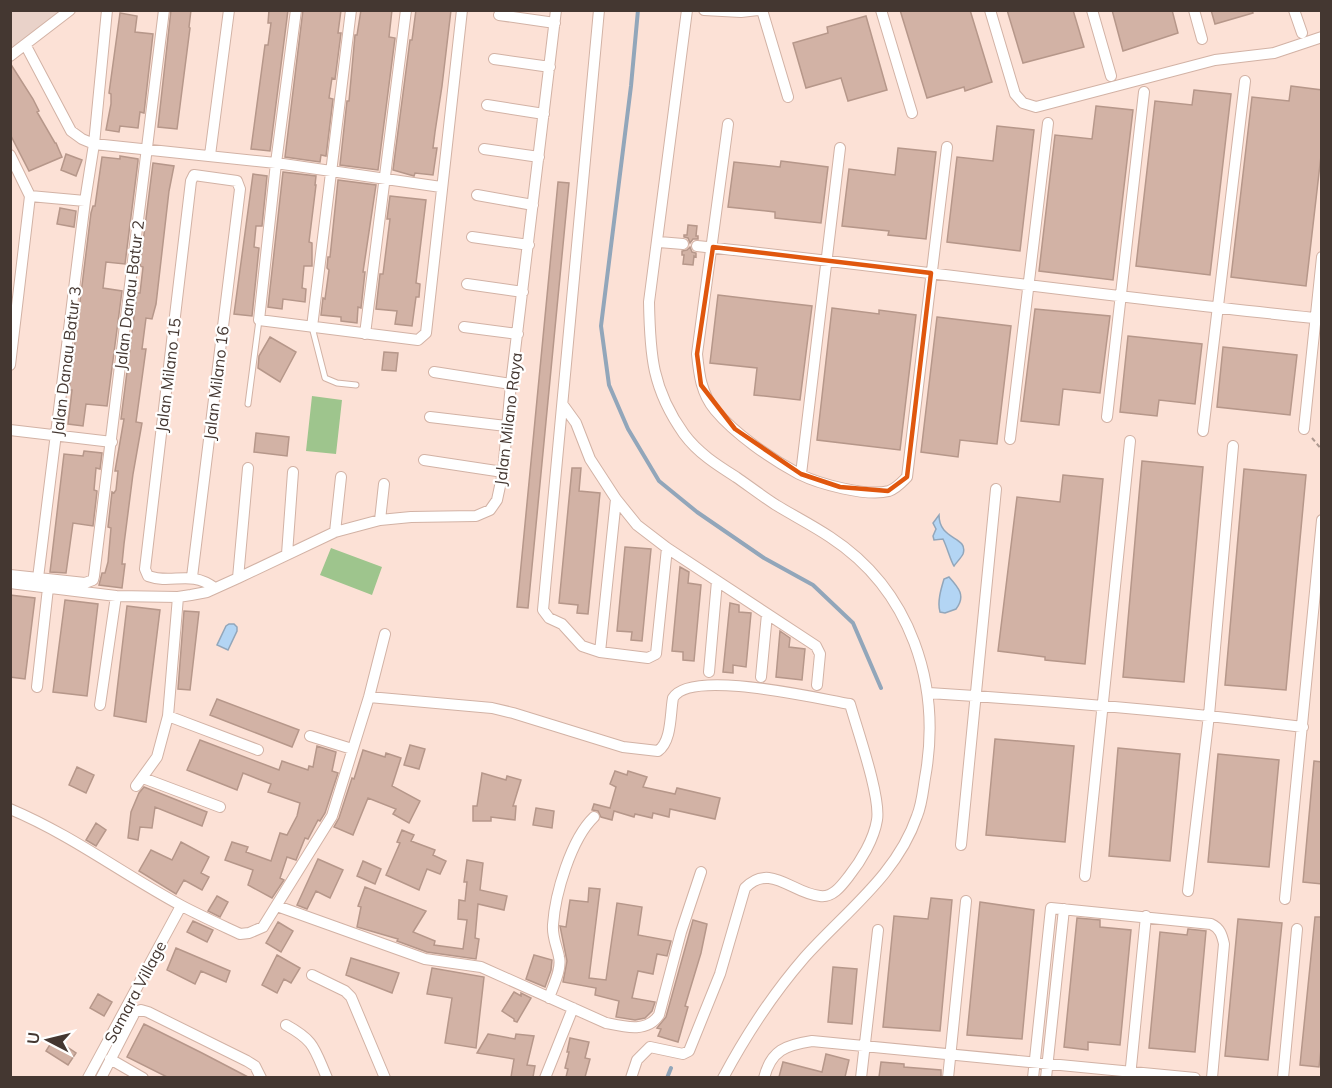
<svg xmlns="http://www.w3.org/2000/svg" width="1332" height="1088" font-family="Mulish,sans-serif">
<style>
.commercial{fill:#e9d2c9}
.green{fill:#9ec58d}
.water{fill:#b3d5f4;stroke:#92a6ba;stroke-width:1.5}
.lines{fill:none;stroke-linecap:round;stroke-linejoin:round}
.stream{stroke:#92a6ba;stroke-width:4}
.building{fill:#d2b2a5;stroke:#b6978a;stroke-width:1.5}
.service-casing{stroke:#d2b2a5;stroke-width:7}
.minor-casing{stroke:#d2b2a5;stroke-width:12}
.path{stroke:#ae9990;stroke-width:2;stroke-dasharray:4.5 3;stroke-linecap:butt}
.service{stroke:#fff;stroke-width:5}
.minor{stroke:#fff;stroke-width:10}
.marked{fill:none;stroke:#e0570e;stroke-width:4.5;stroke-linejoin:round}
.labels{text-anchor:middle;stroke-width:4.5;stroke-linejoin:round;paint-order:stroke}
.street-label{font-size:16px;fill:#443731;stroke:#fff}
</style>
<rect width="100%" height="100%" fill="#fce1d6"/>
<!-- commercial -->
<path class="commercial" d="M11 11H62L11 48Z"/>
<!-- green -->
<path class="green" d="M312 396 342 400 336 454 306 451Z
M331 548 382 567 372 595 320 575Z"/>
<!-- water -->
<path class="water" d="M939 515C939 541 969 536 963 554 961 558 956 563 954 566 951 562 947 547 943 539L934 540 933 536 936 529 933 523Z
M949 577C959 588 966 596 956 609L945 613 940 612C937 602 941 589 944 579Z
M229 624H234L237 627V631L228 650 217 645 226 626Z"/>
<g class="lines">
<!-- stream -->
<path class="stream" d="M638 10 631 86 601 326 609 385 628 429 659 481 697 512 764 558 813 585 853 623 881 688
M667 1078 671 1068"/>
</g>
<!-- building -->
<path class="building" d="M171 10H191L189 27 190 28 177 129 158 127Z
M269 10H288L270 151 251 149 265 45H268L271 23H268Z
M303 10H341L338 33H341L335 79 332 78 329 98 333 99 326 156 321 155 320 162 285 157Z
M361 10H392L389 37 395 38 378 170 340 165 347 101H349L355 35H357Z
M416 10H451L442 86 435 132 433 148H437L433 175 415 173 414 176 393 170 410 40H412Z
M900 10H970L992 82 965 91 964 87 927 98Z
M1007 10H1073L1084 47 1023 63Z
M1112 10H1172L1178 33 1123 51Z
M1211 10H1252L1253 13 1215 24Z
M120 13 137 16 135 32 153 34 144 113 140 112 138 128 120 126 119 132 106 130 111 104V94L109 93Z
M866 16 887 90 848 101 841 78 806 88 793 43 828 33 827 27Z
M10 63 33 99 39 111 37 112 55 143H56L62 157 29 171 10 134Z
M1291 86 1322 90V147L1306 286 1231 277 1252 97 1289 101Z
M1194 90 1231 94 1210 275 1136 266 1155 101 1192 105Z
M1096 106 1133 110 1113 280 1039 271 1055 135 1092 139Z
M997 126 1034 130 1020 251 947 242 957 157 993 161Z
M898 148 936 152 926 239 888 235 889 231 842 226 849 169 895 175Z
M66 154 82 160 76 176 61 170Z
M120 156 138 159V161L125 264 106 262 103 288 122 291 107 406 86 404 83 426 68 424 72 390H69L91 213 93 206H95L102 157 120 159Z
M781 161 828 167 821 223 775 218V212L728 207 734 162 780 167Z
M153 163 174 166 169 191 156 304 152 319 146 318 142 349H146L136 422 142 423 133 474 124 544 122 564H125L122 588 99 585 102 573H105L108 562 111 528 108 527 112 492 114 493 116 490 118 471H115L124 419H121L137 293H140L143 267 140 266Z
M283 172 316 176 315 185H316L309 242 312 243V266H304L302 288 306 289 305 302 283 299 282 309 268 307Z
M253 174 267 176 262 226H256L254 247 259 248 252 316 234 314Z
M338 180 376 185 363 272H365L361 308 358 307 357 323 341 321V317L321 315 323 298 325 299 329 270 327 268 328 257H330Z
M558 182 569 183 528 608 517 607Z
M390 196 426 200 416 283 420 284 419 297H416L412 326 395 324 397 311 376 309 380 274H383L390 219H387Z
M60 208 76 211 74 227 57 224Z
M688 225 697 226 696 236H698V239H693L690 243 688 238 684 237V235H687Z
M690 247 692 252 696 253V257L694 256 693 265 683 264 684 255H682V251L687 250Z
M718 295 812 306 800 400 754 395 757 368 710 363Z
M832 308 879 314V310L916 315 900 450 817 440Z
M1035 309 1110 316 1100 393 1063 389 1059 425 1021 421Z
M937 317 1011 326 997 444 960 440 958 457 921 452Z
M1128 336 1202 344 1195 404 1159 400 1157 416 1120 412Z
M270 337 296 352 280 382 258 368 259 356Z
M1223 347 1297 355 1290 415 1217 407Z
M384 352 398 353 396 371 382 370Z
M256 433 289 437 287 456 254 452Z
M84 451 102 453 100 469 96 468 94 490 97 491 93 526 73 523 66 573 50 572 64 454 83 456Z
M1142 461 1203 467 1184 682 1123 677Z
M572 468H581L579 491 600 493 588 614 577 613 578 605 559 603Z
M1244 469 1306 475 1286 690 1225 685Z
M1063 475 1103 479 1085 664 1045 660V657L998 651 1017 497 1060 502Z
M625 547 651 549 642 641 631 640 632 632 617 631Z
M680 567 689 572 688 583 701 585 694 661 683 660V652L672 651Z
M10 595 35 598 25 679 10 677Z
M65 600 98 604 87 696 53 692Z
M730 603 739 605V612L751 613 746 667 733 665V673L723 672Z
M127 606 160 610 146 722 114 716Z
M184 611 199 612 190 690 178 689Z
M780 631 790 638 789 647 805 649 802 680 776 677Z
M217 699 299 730 292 747 210 715Z
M995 739 1074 746 1065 842 986 835Z
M200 740 279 770 282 761 308 770 309 766 313 767 317 746 336 752 332 771 338 773 325 813 320 821 318 820 308 839 305 838 296 860 287 857 280 878 284 880 272 898 248 885 253 870 225 860 232 842 248 847 246 852 271 861 280 833 287 835 297 816 300 803 268 792 271 784 243 773 237 790 187 770Z
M410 745 425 749 419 769 404 765Z
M1118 748 1180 754 1170 861 1109 856Z
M363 750 385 757 386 753 401 758 392 786 420 801 409 823 393 814 396 809 368 798 353 835 334 827 339 818 352 778 354 779Z
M1218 754 1279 760 1269 867 1208 862Z
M1314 761 1322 762V884L1303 882Z
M77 767 94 775 86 793 69 785Z
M615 771 627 775 628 771 647 777 643 787 675 794 677 788 720 798 715 819 670 809 669 817 653 813 652 818 635 814 634 817 614 811 612 820 601 817 598 811 592 810 594 804 610 808 616 787 610 784Z
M482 773 506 780 507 776 521 780 513 806H516L515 820 491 817V821H473V806H477Z
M144 787 207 812 202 826 155 807 152 828 140 827 138 840 128 838 131 812 139 793Z
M536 808 554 811 552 828 533 825Z
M96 823 106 830 96 846 86 840Z
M402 830 414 835 411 841 435 850 433 855 446 861 440 874 427 869 419 890 386 875 400 843 397 842Z
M181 842 209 857 201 873 209 877 202 890 184 880 176 894 139 871 151 850 172 860Z
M318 859 343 870 330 898 316 891 307 909 297 905Z
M467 860 483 863 480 890 507 896 504 910 478 904 475 938 479 939 476 959 427 952 397 941 398 939 357 927 361 907 358 906 365 887 426 911 413 932 435 941 434 945 463 949 467 920 458 919 459 900 465 901 467 882H464Z
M363 861 381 869 375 884 357 876Z
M589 888 600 889 589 978 606 980 617 903 642 907 638 935 671 941 667 956 657 954 653 974 638 971 632 998 655 1002 652 1011 645 1018 635 1020 616 1017 619 1001 595 995 596 988 563 982 567 961 560 926 566 927 570 900 588 902Z
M217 896 228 902 220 917 208 911Z
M931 898 952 900 940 1031 883 1027 894 916 928 919Z
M980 902 1034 910 1022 1039 967 1035Z
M1315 917H1322V1040L1319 1067 1300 1065Z
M1077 918 1100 920V927L1131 930 1120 1045 1088 1042V1050L1064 1047Z
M1238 919 1282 923 1268 1060 1225 1056Z
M693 920 707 924 701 953 685 1006 688 1007 678 1042 658 1036 661 1029 657 1028 666 1017Z
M193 921 213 930 207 942 187 932Z
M278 922 293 931 281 952 266 943Z
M1188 929 1206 931 1195 1052 1149 1048 1160 932 1187 935Z
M176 948 230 971 226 982 201 971 195 984 167 970Z
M277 955 300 968 291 983 284 979 277 993 262 985Z
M534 955 552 960 551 970 545 987 526 979Z
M351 958 399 973 392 993 346 975Z
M833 967 857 969 852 1024 828 1022Z
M432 968 484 977 476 1048 445 1043 452 998 427 994Z
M514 992 521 996V993L531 998 517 1022 514 1021V1019L502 1011Z
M98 994 112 1002 104 1016 90 1008Z
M144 1024 202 1053 248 1077H167L127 1057Z
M488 1034 515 1039 516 1034 534 1036 527 1065 535 1066 533 1077H511L514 1059 477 1053Z
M54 1038 76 1053 68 1065 46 1051Z
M570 1038 589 1042 585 1058 590 1059 585 1077H566L568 1069 565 1068 569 1052H567Z
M826 1054 849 1060 845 1077H779L783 1062 822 1072Z
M881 1062 904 1064V1067L941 1070V1077H879Z"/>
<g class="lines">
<!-- service casing -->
<g class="service-casing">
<path id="service" d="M312 327 325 378 337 383 356 385
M248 404 259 320"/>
</g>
<!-- minor casing -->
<g class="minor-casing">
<path id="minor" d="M296 10 276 163 259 320 418 340 426 333 462 10
M599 10 543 610 549 618 562 624 582 646 600 652 648 658 656 654 667 548
M687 10 649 302C650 355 652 389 684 434 698 453 717 465 736 477 749 486 762 496 776 505 794 516 812 525 830 537 911 590 942 685 925 778 923 790 922 804 917 816 897 875 845 912 804 958 772 995 746 1035 723 1078
M704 10 741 12 758 10
M762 10 788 97
M881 10 912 113
M990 10 1015 94 1023 103 1036 107 1215 60 1274 53 1322 37
M1092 10 1111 76
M1194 10 1202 39
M1294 10 1302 33
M499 15 555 23
M26 46 71 131 82 139 94 144 276 163 441 187
M10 56 70 10
M494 59 550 67
M487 105 544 114
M728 124 697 354C699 374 701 393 715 410 735 434 771 459 799 474 819 484 867 497 889 491 897 488 901 483 907 477L947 147
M484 149 539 157
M10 155 30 196 10 365
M210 155 229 10
M477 195 533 205
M30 196 85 201
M472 237 529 245
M659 242 683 244
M697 246C903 268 1108 297 1314 318
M467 284 523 292
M312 327 351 10
M464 327 518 334
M365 334 406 10
M434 372 511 384
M563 405 576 423 590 459 616 499 637 525 667 548 816 646 820 654 817 685
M430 417 506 426
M1107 417 1144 92
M1304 429 1322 257
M10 430 112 442
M1203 431 1245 81
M1010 439 1048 123
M424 460 503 472
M801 474 840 148
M380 520 384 484
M335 532 341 477
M287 554 293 472
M10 575 85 583 93 580 94 576 164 10
M192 577 240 189 237 181 194 175 191 181 145 569 148 576C173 585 189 569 215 588
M38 578 85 201 94 144 107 10
M238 578 248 468
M10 583 116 596 178 597 191 595 207 592 238 578 335 532 380 520 411 517 476 516 490 510 497 500 503 472 511 384 556 10
M600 652 616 499
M709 672 717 581
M761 677 767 614
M37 687 48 588
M929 693C1054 701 1178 711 1303 727
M369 697 492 708 513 713 623 747 658 751C672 741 670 714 673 698 690 668 819 699 850 704 857 729 881 797 877 820 874 839 861 861 849 876 842 885 833 898 820 896 793 894 770 862 745 888L720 974 689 1051 683 1054 650 1047 637 1060 631 1078
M100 705 116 596
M168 716 258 750
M310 736 352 749
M143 778 220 807
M136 786 157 757 168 716 178 597
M10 809C72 835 124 875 182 906 201 916 221 925 240 934L249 933 263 927 332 816 369 697 385 634
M961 845 996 489
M1085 876 1130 441
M1188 891 1209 715 1233 446
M1285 899 1322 520
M277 906 425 959 481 967 606 1023C625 1027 647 1033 659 1015L681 932 701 872
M312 975 345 991 351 997 385 1078
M549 998C553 986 562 969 559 957 557 946 552 937 553 925 555 894 571 839 594 817
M286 1025C315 1041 314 1048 327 1078
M110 1059 143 1078
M1130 1077 1146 916
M88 1078 181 906
M101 1078 135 1012 141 1010 148 1012 247 1061 255 1066 261 1078
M545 1078 573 1008
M764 1078C771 1050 786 1045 812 1041L1195 1078
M861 1078 878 930
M948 1078 966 901
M1033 1078 1051 908 1211 924C1220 928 1222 935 1224 944L1212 1078
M1046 1078 1064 909
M1283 1078 1297 929"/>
</g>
<!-- path -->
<path class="path" d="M1312 438 1322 450"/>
<!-- service -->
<use href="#service" class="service"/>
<!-- minor -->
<use href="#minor" class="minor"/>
</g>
<!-- marked area -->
<path class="marked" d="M713 247 931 273 907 477 888 491 840 487 801 474 735 429 701 385 697 354Z"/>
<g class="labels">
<!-- street labels -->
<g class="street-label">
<text transform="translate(129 295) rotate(-83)" y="6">Jalan Danau Batur 2</text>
<text transform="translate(66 361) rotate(-83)" y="6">Jalan Danau Batur 3</text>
<text transform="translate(168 375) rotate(-83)" y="6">Jalan Milano 15</text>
<text transform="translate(216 383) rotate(-83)" y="6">Jalan Milano 16</text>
<text transform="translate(508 419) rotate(-83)" y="6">Jalan Milano Raya</text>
<text transform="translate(135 992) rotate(-62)" y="6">Samara Village</text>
</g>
</g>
<!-- border -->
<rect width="1332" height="1088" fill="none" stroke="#443731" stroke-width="24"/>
<!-- north arrow -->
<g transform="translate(48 1040) rotate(277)" stroke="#ffffff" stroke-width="4.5" paint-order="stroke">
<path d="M0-4.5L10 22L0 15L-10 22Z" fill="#443731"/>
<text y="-9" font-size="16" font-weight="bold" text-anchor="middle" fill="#443731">U</text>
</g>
</svg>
